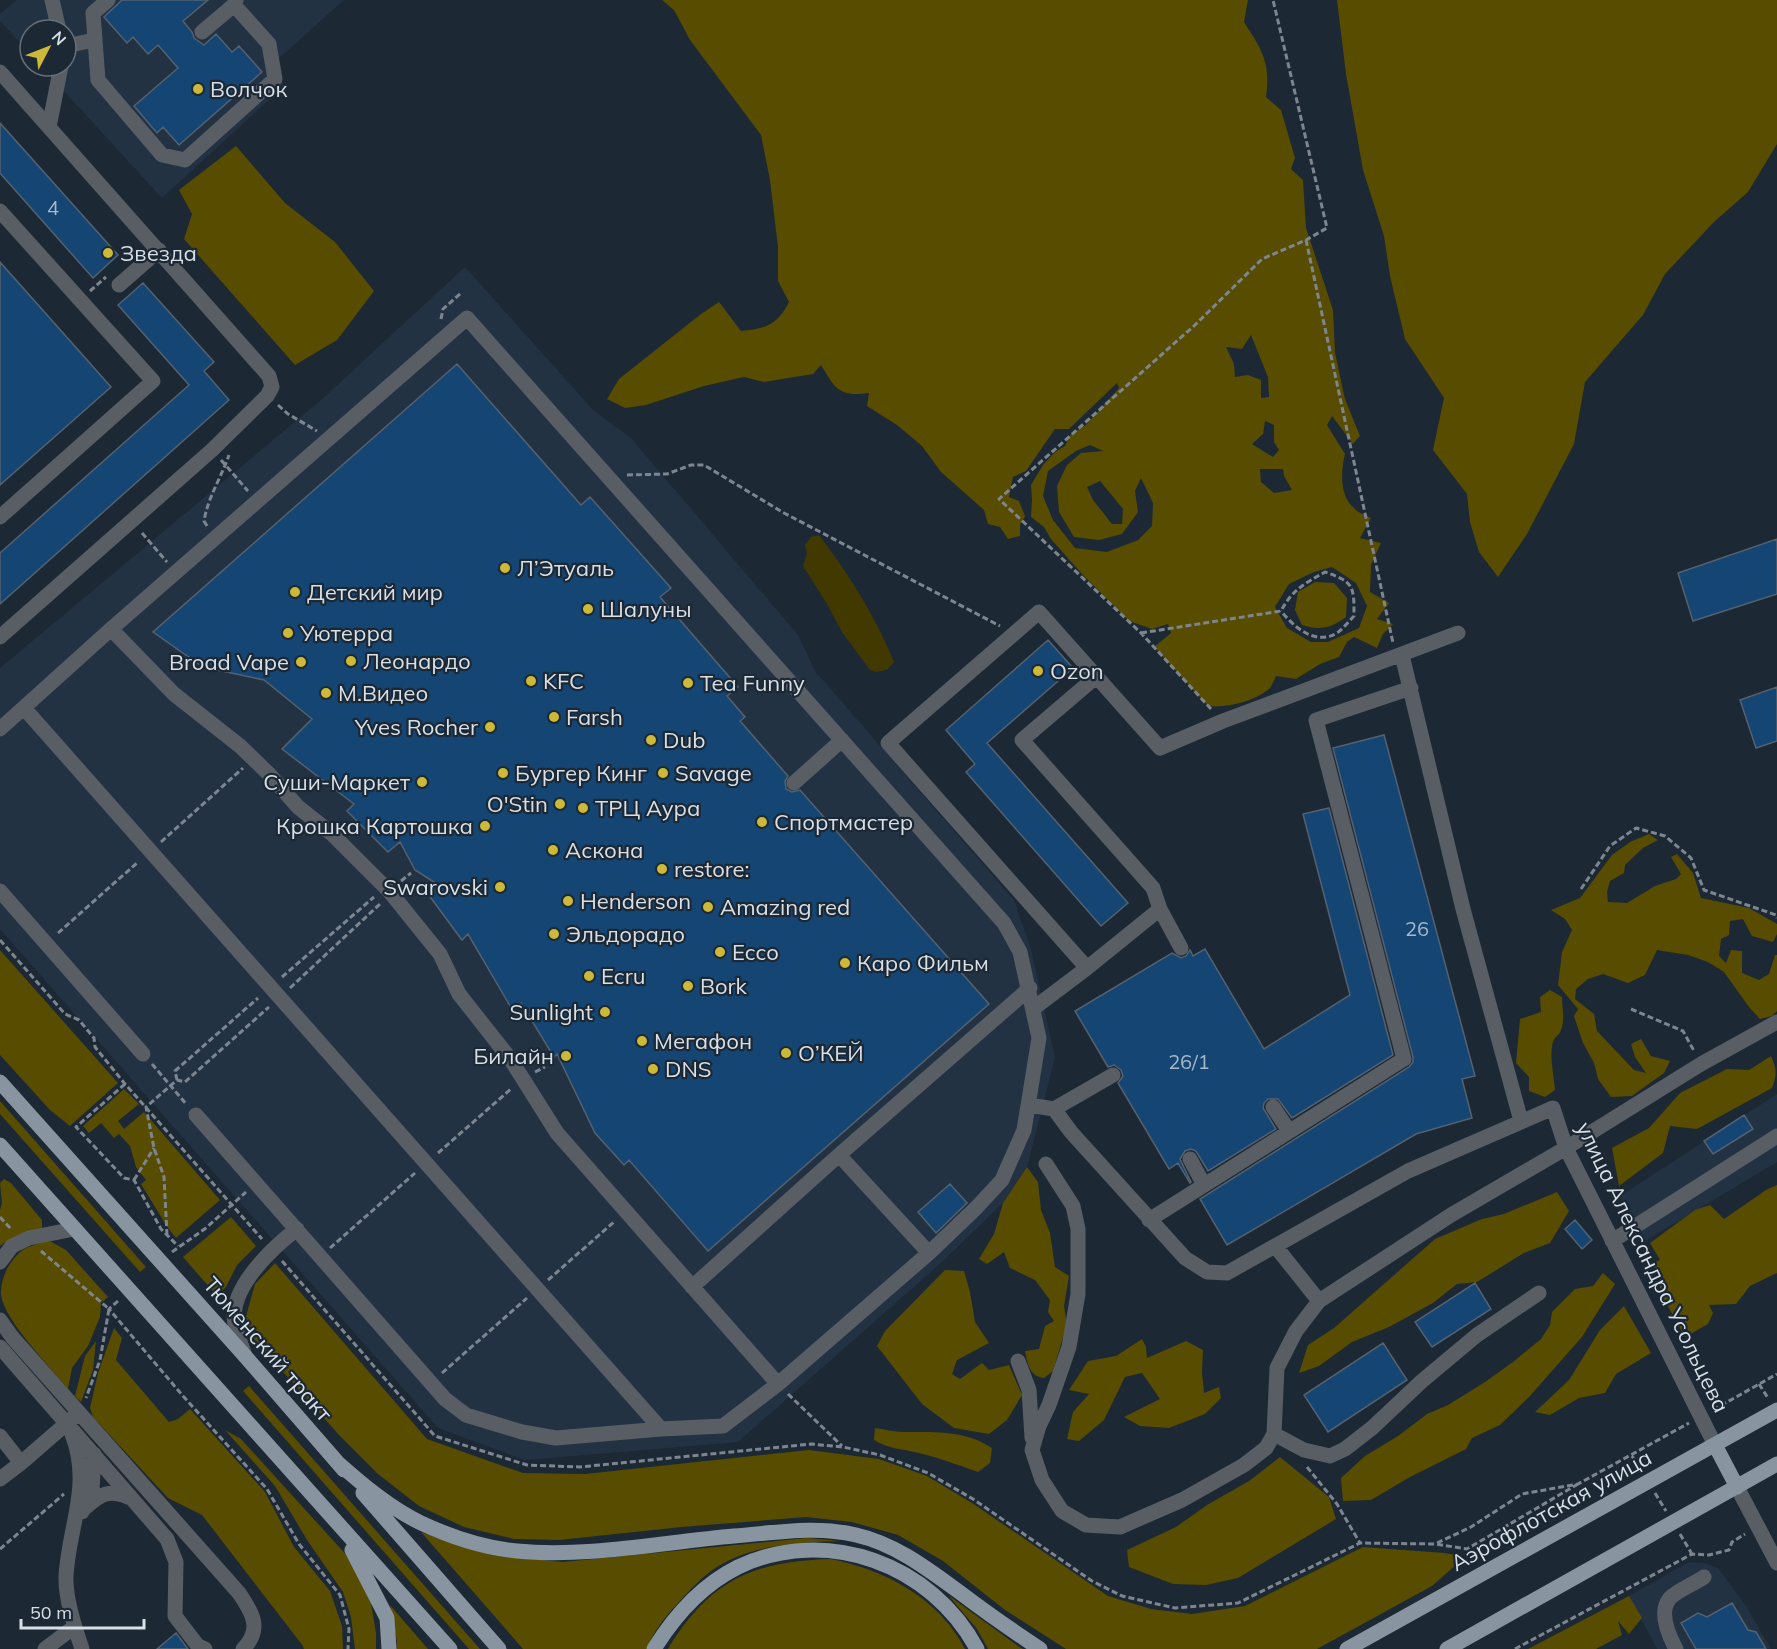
<svg xmlns="http://www.w3.org/2000/svg" width="1777" height="1649" font-family="Mulish,sans-serif">
<style>
.built{fill:#233243}
.green{fill:#574c00;fill-rule:evenodd}
.water{fill:#423901}
.building{fill:#144573;stroke:#54616f;stroke-width:1.5}
.lines{fill:none;stroke-linecap:round;stroke-linejoin:round}
.path{stroke:#7d8690;stroke-width:3;stroke-dasharray:6 3;stroke-linecap:butt}
.minor{stroke:#585e64;stroke-width:15}
.major{stroke:#8994a1;stroke-width:15}
.poi-dot{fill:#cdb938;stroke:#1c2834;stroke-width:2}
.labels{text-anchor:middle;stroke-width:4.5;stroke-linejoin:round;paint-order:stroke}
.number-label{font-size:20px;fill:#a6b8ca}
.poi-label{font-size:22px;fill:#d7dfe7;stroke:#1c2834;text-anchor:start}
.street-label{font-size:22px;fill:#d7dfe7;stroke:#1c2834}
</style>
<rect width="100%" height="100%" fill="#1c2834"/>
<!-- built -->
<path class="built" d="M17 0H344L276 61 284 86 162 198 41 66H66V30H30V53L0 21V14Z
M465 267 593 410 631 438 798 635 815 671 1014 900 1031 949 1055 1058 1027 1167 1003 1203 942 1262 738 1442 525 1460 438 1428 0 929V668L320 401Z
M1777 1094V1162L1645 1241 1620 1196Z
M1689 1562 1705 1563 1718 1568 1746 1606 1771 1649H1657L1629 1596Z"/>
<!-- green -->
<path class="green" d="M662 0H1248L1244 22C1262 50 1271 63 1266 97L1281 110 1295 158 1291 169 1303 180 1306 228 1333 310 1335 353 1345 399 1360 436 1353 444 1332 416 1327 425 1345 454C1341 470 1339 496 1354 508 1358 513 1365 515 1371 518L1360 538 1381 543 1371 565 1370 592 1389 603 1377 619 1393 624 1383 634 1377 648 1354 637 1347 642 1339 657 1320 664 1296 679 1276 676C1274 680 1272 686 1269 689 1253 702 1227 708 1208 706L1154 647 1171 633 1168 624 1152 629 1129 621 1081 573 1051 539 1044 527 1031 517 1032 499 1031 485 1043 465 1055 452 1065 446 1071 434 1086 425 1119 388 1117 383 1069 429H1055L1026 471 1013 477 1009 497 1019 501 1025 516 1020 525V536L1008 539 1000 527 988 524 984 510 941 472 922 446 897 425 867 406 869 393C838 397 836 389 821 365L813 374 764 382 744 377 704 386 646 405 625 408 607 399 619 379 701 314 719 302 741 331C766 329 778 324 789 302L778 281V247L770 180 761 135 690 40 674 10ZM1251 335 1268 377 1269 397 1261 398V380L1248 375 1235 377 1234 364 1226 347 1242 349ZM1265 421 1274 425V442L1279 450 1273 457 1252 444 1263 434ZM1090 445 1103 451 1081 453 1067 465 1057 486 1059 512 1074 537 1099 540 1122 534 1138 512 1135 491 1141 478 1153 503 1152 526 1138 540 1107 552 1075 548 1053 520 1043 496 1048 471 1076 451ZM1260 469H1283L1284 476 1292 490 1274 493 1261 482ZM1100 481 1123 509 1122 524H1112L1093 500 1087 487ZM1332 567 1356 583 1367 606 1359 628 1328 642H1311L1287 628 1275 607 1289 584 1314 572Z
M1337 0H1777V144L1748 192 1714 222 1665 274 1643 315 1585 382 1574 444 1527 534 1498 577 1479 552 1470 522 1467 494 1433 450 1444 398 1405 339 1390 276 1384 236 1363 170 1346 74Z
M236 146 285 203 335 242 374 291 337 340 295 365 184 239 192 214 179 190Z
M1315 582 1334 583 1347 598 1346 617C1331 628 1320 631 1302 625L1295 610 1298 592Z
M1649 834 1658 840 1643 848 1625 865 1624 873 1610 881 1607 892 1608 902 1627 903 1655 886 1676 879 1681 874 1671 857 1677 854 1693 873 1701 898 1749 908 1777 924V934L1773 942 1752 936 1743 919 1730 921 1729 935 1721 939 1719 956 1726 963 1731 950 1742 951V973L1759 980 1769 974 1775 955H1777V1011L1772 1016 1760 1019 1749 1007 1724 972 1708 962 1688 955 1657 950 1645 975 1628 983 1603 974 1588 979 1576 989 1575 999 1594 1014 1597 1031 1634 1070 1646 1073 1635 1057 1631 1044 1641 1039 1651 1056 1670 1061 1664 1073 1632 1096 1611 1097 1598 1079 1594 1063 1583 1043 1574 1016 1578 1009 1558 985 1562 952 1572 930 1565 919 1551 910 1580 898 1612 855 1630 842Z
M0 950 118 1083 70 1126 50 1110 0 1055Z
M1550 990 1562 997C1562 1006 1565 1022 1561 1030 1560 1035 1554 1037 1553 1042 1549 1056 1554 1075 1555 1090L1545 1097 1529 1091V1077L1516 1063 1520 1019 1541 1012 1540 997Z
M1771 1056C1777 1069 1777 1075 1772 1088L1697 1129 1670 1126 1663 1153 1619 1186 1612 1148 1649 1128 1680 1093 1727 1069 1749 1070Z
M124 1089 139 1104 118 1121 124 1129 144 1112 220 1200 176 1238 166 1225 141 1184 146 1180 136 1167 130 1146 119 1134 114 1138 101 1123 89 1133 83 1126Z
M0 1101 146 1267 140 1272 0 1114Z
M1027 1167 1038 1182 1041 1210 1050 1233 1055 1267 1069 1276 1064 1306 1067 1324 1053 1371 1044 1378C1029 1376 1028 1364 1025 1351L1039 1349 1045 1326 1054 1321 1048 1312 1050 1300 1035 1280 1010 1268 1004 1252 987 1264 979 1259 994 1234 1003 1203Z
M4 1179 11 1183 42 1220V1229C26 1231 13 1236 0 1246V1210L2 1203 0 1183Z
M1777 1185V1273L1750 1286 1736 1304 1709 1305 1713 1313 1708 1324 1685 1337 1660 1292V1279L1652 1263 1660 1260 1650 1243 1695 1210 1710 1205 1724 1219 1766 1190Z
M1557 1192 1569 1211 1550 1243 1524 1253 1477 1282 1457 1284 1433 1303 1389 1327 1352 1342 1319 1366 1299 1373 1308 1345 1334 1328 1435 1239 1482 1219 1504 1214Z
M231 1217 256 1246 237 1265 226 1287 217 1296 183 1257Z
M48 1240 66 1250 108 1297 101 1303 100 1317 88 1346 72 1368 68 1389C51 1368 4 1320 1 1295 0 1277 11 1257 26 1248 33 1245 41 1243 48 1240Z
M275 1263 427 1439 523 1473 585 1474 809 1450 879 1459 927 1476 972 1503 1108 1596 1151 1609 1192 1614 1245 1606 1363 1547 1445 1553 1465 1557 1432 1586 1317 1649H1066L1005 1610 943 1561 898 1535 852 1522 806 1517 682 1527 559 1540 514 1539 464 1527 419 1506 378 1474 339 1435 254 1339 245 1320 255 1284Z
M945 1270 964 1271 970 1292 975 1322 989 1343 957 1360 952 1374 960 1379 982 1363 989 1370 1009 1365 1022 1395 1007 1420 989 1434 954 1428 922 1404 877 1346 885 1331Z
M1603 1273 1615 1284 1582 1337 1529 1397 1500 1425 1472 1438 1466 1449 1410 1477 1371 1500 1343 1501 1341 1478 1365 1456 1398 1436 1427 1414 1448 1405 1485 1382 1513 1362 1541 1339 1550 1325 1552 1312 1575 1289 1593 1286Z
M1624 1306 1651 1353 1616 1374 1605 1393 1579 1398 1550 1415 1535 1412 1569 1380 1600 1330Z
M114 1328 122 1338 116 1360 169 1422 178 1419 190 1409 265 1492 294 1547 330 1591 342 1626 343 1649H304L303 1646 202 1515 168 1498 93 1417 90 1408 98 1373Z
M1142 1339 1146 1347 1147 1358 1186 1341 1203 1350 1202 1372 1204 1393 1219 1387 1221 1398 1205 1414 1169 1428 1140 1426 1124 1417 1160 1399 1142 1373 1125 1377 1104 1420 1079 1441 1067 1439 1073 1412 1089 1394 1069 1390 1088 1361 1116 1356Z
M96 1341 93 1370 81 1402 75 1396 85 1356Z
M249 1386 480 1649H469L243 1391Z
M875 1428C884 1429 894 1432 904 1432 935 1432 965 1430 992 1448L990 1463 978 1472C958 1465 939 1458 919 1453 903 1449 888 1449 874 1440Z
M225 1430 241 1439 350 1559 371 1603 376 1633V1649H355L351 1617 343 1592 307 1540 275 1486Z
M1280 1457 1329 1497 1336 1519 1238 1578 1206 1585 1173 1584 1129 1567 1127 1550 1176 1527 1207 1505 1249 1481Z
M421 1532 469 1549 498 1556 563 1562 807 1538 840 1541C797 1542 747 1545 711 1571 699 1580 688 1592 678 1603 666 1616 652 1633 647 1649H523Z
M831 1559C885 1570 939 1598 965 1649H668C709 1581 753 1561 831 1559Z
M948 1595 1018 1646 1023 1649H988L977 1629Z
M1629 1596 1642 1618 1629 1634 1618 1621 1622 1635 1596 1649H1528Z
M390 1605 428 1649H396L397 1642Z"/>
<!-- water -->
<path class="water" d="M819 535C848 573 876 617 894 662L887 670 876 672 870 670 842 632 827 604 803 566 807 554 805 545 811 537Z"/>
<!-- building -->
<path class="building" d="M122 0H208L183 21 192 32 194 38 204 45 216 34 232 52 239 46 262 72 179 145 163 127 157 133 134 106 178 68 158 45 148 54 133 37 127 43 104 17Z
M0 123 118 255 93 278 0 173Z
M0 262 111 387 0 485Z
M143 283 214 362 204 371 229 400 0 604V553L189 385 118 305Z
M457 364 581 505 590 497 671 588 660 597 738 687 727 696 745 717 740 721 788 776 785 781 786 789 792 792 800 790 989 1004 708 1251 629 1160 624 1165 595 1133 557 1054 554 1057 521 1003 513 1011 468 934 462 940 428 894 437 884 415 870 400 842 388 852 347 811 354 804 282 749 312 719 264 680 203 667 153 632Z
M1777 539V594L1693 621 1678 573Z
M1048 640 1073 668 987 743 1128 903 1101 926 966 772 975 764 946 730Z
M1777 687V741L1756 748 1740 700Z
M1384 735 1475 1076 1462 1079 1472 1118 1416 1134 1227 1245 1200 1199 1409 1067 1413 1062V1057L1333 748Z
M1329 808 1393 1055 1292 1118 1278 1099H1268L1264 1103 1263 1108 1276 1129 1208 1171 1196 1151 1191 1149 1185 1151 1180 1159 1191 1182 1190 1183 1178 1163 1169 1169 1118 1083 1123 1076 1121 1070 1114 1065 1108 1067 1075 1011 1172 953 1181 958 1186 956 1190 950 1193 956 1205 949 1264 1049 1350 995 1303 814Z
M1744 1115 1753 1129 1713 1154 1704 1141Z
M950 1184 967 1203 936 1233 918 1212Z
M1575 1220 1592 1240 1582 1249 1565 1229Z
M1475 1283 1491 1309 1432 1347 1415 1322Z
M1383 1343 1407 1380 1328 1432 1304 1395Z
M1732 1603 1748 1630 1756 1632 1766 1649H1696L1681 1623 1698 1613 1707 1617Z
M176 1633 188 1649H157Z"/>
<g class="lines">
<!-- path -->
<path class="path" d="M1306 240 1393 643
M90 291 106 277
M441 319 443 309 461 293
M278 405 288 414 317 431
M221 460 248 491
M627 475 667 474 691 465H704L784 513 1000 626
M207 526 204 521C208 497 221 478 229 455
M142 533 167 562
M1141 633 1281 611C1292 590 1304 584 1325 572 1354 582 1354 586 1354 616 1349 621 1343 629 1337 633 1315 646 1294 627 1281 611
M1211 709 1141 633 999 499 1195 325 1262 259 1306 240 1327 228 1273 0
M161 842 243 768
M401 881 411 873
M1581 889 1610 846 1636 828 1665 836 1691 858 1704 890 1776 915 1777 918
M58 933 138 862
M0 940 65 1014 79 1020 94 1038 95 1047 125 1084 262 1239
M282 977 374 897
M290 988 381 903
M1631 1009 1683 1031 1694 1051
M152 1064 187 1105
M535 1072 545 1067
M177 1080 175 1071 258 998
M125 1084 76 1127 124 1178 134 1180 161 1229 178 1246
M438 1153 512 1088
M134 1180 154 1148
M0 1217 11 1229
M167 1235 164 1177 154 1148 146 1107 177 1080 185 1082 269 1007
M330 1248 415 1173
M41 1251 109 1309 100 1360 86 1398
M172 1252 206 1228 246 1192
M282 1261 435 1436 527 1465 580 1467 811 1444 843 1447 880 1455 928 1473 973 1499 1092 1581 1122 1596 1175 1608 1238 1603 1360 1543 1435 1544 1467 1549 1578 1484
M548 1280 615 1221
M118 1301 109 1309 183 1396 267 1489 299 1544 340 1595 349 1629 348 1649
M442 1373 527 1298
M1759 1384 1768 1398
M788 1394 842 1446
M1713 1410 1777 1374
M1632 1456 1641 1470
M1307 1467 1337 1504 1360 1543
M1655 1493 1666 1511
M1680 1534 1692 1554
M1437 1543 1471 1527 1522 1494 1578 1484 1689 1423
M0 1549 64 1494
M1515 1649 1692 1554 1709 1555 1729 1550 1732 1542 1745 1534"/>
<!-- minor -->
<path class="minor" d="M52 0 59 30
M108 0 93 13 98 80 162 155 185 160 275 79 269 44 234 5 236 0
M202 32 234 5
M66 46 94 40
M0 72 269 376 272 387 267 396 212 450 0 637
M49 127 61 66
M0 211 153 381 0 517
M119 285 159 250
M111 629 174 694 240 746 269 774 298 807 331 833 390 892 440 954 459 994 511 1060 557 1133 778 1384
M1402 655 1463 909 1521 1121
M24 708 661 1429
M0 729 111 629 467 318 1004 923 1020 952 1039 1038 1024 1130 1002 1180 976 1208 929 1253 778 1384 723 1426 661 1429 556 1438 522 1432 466 1415 445 1399 196 1115
M794 783 842 740
M0 891 143 1054
M1160 909 1181 948
M1087 968 888 743 1039 612 1160 748 1223 721 1458 633
M1034 1008 1087 968 1160 909 1153 888 1022 740 1097 676
M1029 1105 1054 1109 1071 1132 1185 1258 1207 1272 1227 1273 1408 1171 1553 1108 1566 1148 1715 1445
M1273 1107 1289 1131
M1054 1109 1113 1075
M839 1155 929 1253
M1190 1159 1204 1185
M1046 1164 1073 1206 1078 1229V1294L1069 1347 1049 1405 1039 1426 1032 1450 1042 1480 1062 1511 1086 1525 1120 1527 1182 1500 1244 1465 1266 1448 1274 1434 1277 1368 1296 1331 1319 1301 1451 1215 1566 1148 1701 1064 1777 1022
M1149 1220 1404 1059 1316 720 1411 688
M1612 1241 1777 1136
M1276 1247 1319 1301
M0 1262 12 1246 29 1238 74 1229
M692 1287 839 1155 1030 988
M0 1320 12 1337 239 1593C252 1612 263 1629 243 1649
M0 1347 167 1539 176 1562 175 1616 198 1646 205 1649
M245 1356C242 1346 237 1335 235 1324 228 1289 272 1248 297 1229
M1018 1361 1029 1390 1032 1438
M72 1434C92 1485 69 1525 66 1576 65 1598 75 1628 82 1649
M1274 1434 1304 1450 1330 1456 1345 1449 1372 1428 1422 1381 1477 1335 1539 1293
M0 1436 21 1463
M0 1479 21 1463 74 1417
M1737 1487 1777 1563
M86 1507C101 1494 109 1489 128 1497
M82 1512 92 1491 94 1454
M45 1649 74 1627
M1676 1649C1669 1636 1658 1612 1670 1598 1678 1590 1694 1584 1704 1577"/>
<!-- major -->
<path class="major" d="M0 1082 245 1356 344 1470
M0 1145 450 1649
M1715 1445 1737 1487
M337 1462C363 1485 390 1508 421 1523 451 1537 484 1548 517 1551 586 1558 664 1542 734 1536 774 1533 815 1525 856 1535 896 1544 929 1570 962 1594 987 1613 1013 1631 1040 1649
M363 1493 499 1649
M352 1550 387 1618 389 1649
M654 1649C675 1615 702 1585 738 1567 826 1525 932 1564 977 1649
M1347 1649 1777 1410
M1447 1649 1777 1464"/>
</g>
<!-- markers -->
<g class="poi-dot">
<circle cx="198" cy="89" r="6"/>
<circle cx="108" cy="253" r="6"/>
<circle cx="505" cy="568" r="6"/>
<circle cx="295" cy="592" r="6"/>
<circle cx="588" cy="609" r="6"/>
<circle cx="288" cy="633" r="6"/>
<circle cx="351" cy="661" r="6"/>
<circle cx="301" cy="662" r="6"/>
<circle cx="1038" cy="671" r="6"/>
<circle cx="531" cy="681" r="6"/>
<circle cx="688" cy="683" r="6"/>
<circle cx="326" cy="693" r="6"/>
<circle cx="554" cy="717" r="6"/>
<circle cx="490" cy="727" r="6"/>
<circle cx="651" cy="740" r="6"/>
<circle cx="503" cy="773" r="6"/>
<circle cx="663" cy="773" r="6"/>
<circle cx="422" cy="782" r="6"/>
<circle cx="560" cy="804" r="6"/>
<circle cx="583" cy="808" r="6"/>
<circle cx="762" cy="822" r="6"/>
<circle cx="485" cy="826" r="6"/>
<circle cx="553" cy="850" r="6"/>
<circle cx="662" cy="869" r="6"/>
<circle cx="500" cy="887" r="6"/>
<circle cx="568" cy="901" r="6"/>
<circle cx="708" cy="907" r="6"/>
<circle cx="554" cy="934" r="6"/>
<circle cx="720" cy="952" r="6"/>
<circle cx="845" cy="963" r="6"/>
<circle cx="589" cy="976" r="6"/>
<circle cx="688" cy="986" r="6"/>
<circle cx="605" cy="1012" r="6"/>
<circle cx="642" cy="1041" r="6"/>
<circle cx="786" cy="1053" r="6"/>
<circle cx="566" cy="1056" r="6"/>
<circle cx="653" cy="1069" r="6"/>
</g>
<g class="labels">
<!-- number labels -->
<g class="number-label">
<text x="53" y="215">4</text>
<text x="1417" y="936">26</text>
<text x="1189" y="1069">26/1</text>
</g>
<!-- poi labels -->
<g class="poi-label">
<text x="210" y="97">Волчок</text>
<text x="120" y="261">Звезда</text>
<text x="517" y="576">Л’Этуаль</text>
<text x="307" y="600">Детский мир</text>
<text x="600" y="617">Шалуны</text>
<text x="300" y="641">Уютерра</text>
<text x="363" y="669">Леонардо</text>
<text x="289" y="670" text-anchor="end">Broad Vape</text>
<text x="1050" y="679">Ozon</text>
<text x="543" y="689">KFC</text>
<text x="700" y="691">Tea Funny</text>
<text x="338" y="701">М.Видео</text>
<text x="566" y="725">Farsh</text>
<text x="478" y="735" text-anchor="end">Yves Rocher</text>
<text x="663" y="748">Dub</text>
<text x="515" y="781">Бургер Кинг</text>
<text x="675" y="781">Savage</text>
<text x="410" y="790" text-anchor="end">Суши-Маркет</text>
<text x="548" y="812" text-anchor="end">O'Stin</text>
<text x="595" y="816">ТРЦ Аура</text>
<text x="774" y="830">Спортмастер</text>
<text x="473" y="834" text-anchor="end">Крошка Картошка</text>
<text x="565" y="858">Аскона</text>
<text x="674" y="877">restore:</text>
<text x="488" y="895" text-anchor="end">Swarovski</text>
<text x="580" y="909">Henderson</text>
<text x="720" y="915">Amazing red</text>
<text x="566" y="942">Эльдорадо</text>
<text x="732" y="960">Ecco</text>
<text x="857" y="971">Каро Фильм</text>
<text x="601" y="984">Ecru</text>
<text x="700" y="994">Bork</text>
<text x="593" y="1020" text-anchor="end">Sunlight</text>
<text x="654" y="1049">Мегафон</text>
<text x="798" y="1061">О’КЕЙ</text>
<text x="554" y="1064" text-anchor="end">Билайн</text>
<text x="665" y="1077">DNS</text>
</g>
<!-- street labels -->
<g class="street-label">
<text transform="translate(1653 1267) rotate(64)" y="8">улица Александра Усольцева</text>
<text transform="translate(268 1349) rotate(49)" y="8">Тюменский тракт</text>
<text transform="translate(1551 1510) rotate(-29)" y="8">Аэрофлотская улица</text>
</g>
</g>
<!-- north arrow -->
<g transform="translate(48 48) rotate(48)"><circle r="28" fill="#1c2834" stroke="#67717c" stroke-width="1.5"/>
<path d="M0-4.5L10 22L0 15L-10 22Z" fill="#cdb938"/>
<text y="-9" font-size="16" font-weight="bold" text-anchor="middle" fill="#d7dfe7">N</text>
</g>
<!-- scale -->
<path d="M21 1619v9h123v-9" fill="none" stroke="#d7dfe7" stroke-width="3"/>
<text x="30" y="1619" font-size="18" fill="#d7dfe7" stroke="#1c2834" stroke-width="4.5" paint-order="stroke">50 m</text>
</svg>
